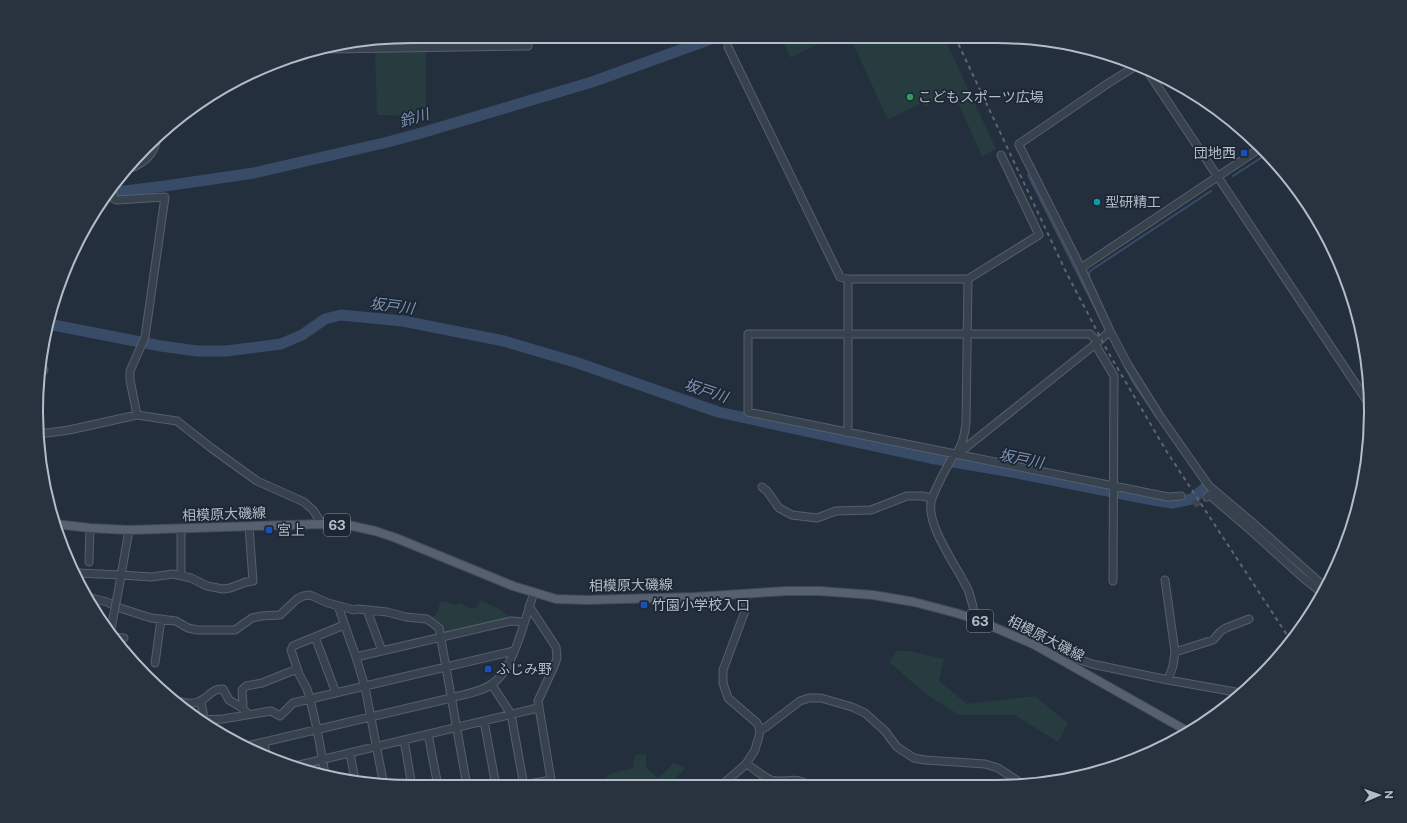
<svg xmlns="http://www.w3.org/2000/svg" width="1407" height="823" font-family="'Public Sans','Noto Sans JP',sans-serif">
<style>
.green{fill:#263c3f}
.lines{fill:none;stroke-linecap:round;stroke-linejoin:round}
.stream{stroke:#394c67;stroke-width:2}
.river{stroke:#394c67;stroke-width:11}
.minor-tunnel{stroke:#3a4453;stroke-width:7;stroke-dasharray:7 3.5;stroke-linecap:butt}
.minor-casing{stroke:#565f6c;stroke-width:9}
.major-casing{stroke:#414a57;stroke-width:10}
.minor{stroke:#38414e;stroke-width:7}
.major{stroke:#56606e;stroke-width:8}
.rail{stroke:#5a6575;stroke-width:2;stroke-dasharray:4 4;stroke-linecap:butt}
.minor-bridge-casing{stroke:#565f6c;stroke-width:9;stroke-linecap:butt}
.minor-bridge{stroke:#38414e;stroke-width:7}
.leisure-dot{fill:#2e9e5b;stroke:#1d2633;stroke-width:1.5}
.transit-dot{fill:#1a4fb4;stroke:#1d2633;stroke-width:1.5}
.culture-dot{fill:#0f9aa8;stroke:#1d2633;stroke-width:1.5}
.labels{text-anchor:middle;stroke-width:3.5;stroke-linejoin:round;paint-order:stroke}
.shield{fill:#1d2633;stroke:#878f9c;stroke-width:1}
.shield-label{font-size:13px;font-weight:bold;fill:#b4bcc9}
.poi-label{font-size:14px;fill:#b4bcc9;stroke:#1d2633;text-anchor:start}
.street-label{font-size:14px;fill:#b4bcc9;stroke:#1d2633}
.water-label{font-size:15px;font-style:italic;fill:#7c92b1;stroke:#1d2633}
.rim{fill:none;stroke:#b4bcc9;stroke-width:2}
</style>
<rect width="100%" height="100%" fill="#242f3e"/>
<!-- green -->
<path class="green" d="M786 37H831L791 58 781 38Z
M850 37H944L996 149 982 156 953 92 925 106 923 102 888 120Z
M426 49V116L377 115 375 50Z
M480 600 499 609 508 615 507 618 442 634 431 618 436 615 441 601 457 605 458 603 472 609 477 607Z
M896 651H909L944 659 939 681 967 704 1035 696 1068 723 1058 742 1015 715H959L927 695 889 662Z
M646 754V768L658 778 674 763 685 768 669 786H601L599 784 612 773 633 768 635 755Z"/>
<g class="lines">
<!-- stream -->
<path class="stream" d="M1028 175 1102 322
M1233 176 1267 154
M1088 278 1090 271 1211 191
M1125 367 1136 387 1201 480"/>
<!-- river -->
<path class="river" d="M109 193 165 186 254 173 388 142 421 133 592 82 719 36
M48 324 161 346 197 351H226L281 344 302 335 325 319 341 315 403 321 504 341 578 363 718 412 930 458 1012 472 1148 499 1172 503 1192 499 1206 487 1217 496
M1286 558 1317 585"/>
<!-- minor-tunnel -->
<path class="minor-tunnel" d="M1194 505 1207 497"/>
<!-- minor casing -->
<g class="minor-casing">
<path id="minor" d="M728 47 840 277 848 279H968L966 423C965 431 964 441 959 449 958 452 955 454 953 456 948 465 932 494 931 503 927 528 959 569 969 592 972 601 974 610 975 619
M330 49 528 46V36
M1148 72 1371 407
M133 167C145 162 153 155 156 142
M112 189 114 199 117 200 165 197 145 337 130 371V380L137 415
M1081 268 1262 147
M968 279 1039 235 1001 155
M1110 331 1128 365 1160 416 1209 486 1253 523 1325 587
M1098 342 1090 334H748V412L1168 497 1181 496
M1095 344 1114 376 1113 581
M42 370H44
M848 433V279
M40 434 69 430 137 415 177 421 210 447 257 481 304 502 313 510 322 524
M959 450 964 449 1098 342 1110 331 1081 268 1019 145V144L1110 82 1136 66
M762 487 767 491 779 508 792 515 817 518 836 511 871 510 907 496H922L932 498
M1207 497 1209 495 1213 498 1248 528 1301 576 1322 593
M181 529V575
M89 562 90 528
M78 573 121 575 151 577 173 574 191 578 207 586 223 589 230 588 246 582 253 581 249 527
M1165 580 1175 652 1173 666 1168 680
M119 587 129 530
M91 598 107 602 120 608 151 618 176 621 188 628 197 630H235L252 618 261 616 280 615 297 599 303 596 310 595 328 603 354 610 358 609 387 612 406 617 427 619 439 628 467 786
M338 606 356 657 365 687 384 786
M529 606 556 647 557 658 555 664 538 701 552 786
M367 610 382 651
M112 637 124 638
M315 637 336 693
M1175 652 1213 640 1221 631 1226 628 1249 619
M1057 656H1070L1092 664 1168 680 1241 693
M356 657 511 621 524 622
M155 663 161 619
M492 685 511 714 524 786
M178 701C207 710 206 688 223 689L229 700 241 707 248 714
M201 701 205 724
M241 707 243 704 242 690 246 686 262 683 297 669
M199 720 223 719 271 711 280 716 293 703 514 651
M484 721 496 786
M760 730 766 727 800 701 809 698H821L852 707 865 713 885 731 897 747 914 758 925 760 985 764 998 768 1024 785
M428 734 438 786
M404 740 412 786
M264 742 266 755
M247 746 451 698C465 694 481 692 492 684 514 670 525 617 534 593
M350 753 355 780
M746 764C754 768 763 777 771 780 783 784 799 775 808 786
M291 767 538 708
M325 774 317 729 310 699 307 689 299 674 291 650 293 646 344 625
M518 786 551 780
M721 786 746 764 755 750 759 736 760 730 757 723 728 698 723 683V670L745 611 746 594"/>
</g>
<!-- major casing -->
<g class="major-casing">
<path id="major" d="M55 524 90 528 129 530 322 524 348 525 375 531 396 538 513 586 556 599 587 600 694 597 787 591H820L873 595 914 602 956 613 975 619 1033 644 1189 732"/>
</g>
<!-- minor -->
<use href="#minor" class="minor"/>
<!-- major -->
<use href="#major" class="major"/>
<!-- rail -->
<path class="rail" d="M955 37 1066 272 1108 352 1167 452 1291 641"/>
<!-- minor-bridge casing -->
<g class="minor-bridge-casing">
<path id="minor-bridge" d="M110 634 119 587"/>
</g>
<!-- minor-bridge -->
<use href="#minor-bridge" class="minor-bridge"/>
</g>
<!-- markers -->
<circle class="leisure-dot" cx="910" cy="97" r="4"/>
<g class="transit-dot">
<rect x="1240" y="149" width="8" height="8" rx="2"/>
<rect x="265" y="526" width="8" height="8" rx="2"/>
<rect x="640" y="601" width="8" height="8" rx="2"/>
<rect x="484" y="665" width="8" height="8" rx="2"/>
</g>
<circle class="culture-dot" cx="1097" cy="202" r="4"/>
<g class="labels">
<!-- shield labels -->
<g class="shield">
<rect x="324" y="514" width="26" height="22" rx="3"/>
<rect x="967" y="610" width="26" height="22" rx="3"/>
</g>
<g class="shield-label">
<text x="337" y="530">63</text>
<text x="980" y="626">63</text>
</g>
<!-- poi labels -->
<g class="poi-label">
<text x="918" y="102">こどもスポーツ広場</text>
<text x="1236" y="158" text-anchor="end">団地西</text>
<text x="1105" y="207">型研精工</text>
<text x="277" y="535">宮上</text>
<text x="652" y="610">竹園小学校入口</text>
<text x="496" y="674">ふじみ野</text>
</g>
<!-- street labels -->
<g class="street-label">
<text transform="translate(224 514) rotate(-2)" y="5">相模原大磯線</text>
<text transform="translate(631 585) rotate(-1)" y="5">相模原大磯線</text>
<text transform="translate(1046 638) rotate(27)" y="5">相模原大磯線</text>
</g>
<!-- water labels -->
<g class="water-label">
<text transform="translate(414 118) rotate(-16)" y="5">鈴川</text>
<text transform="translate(392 306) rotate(7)" y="5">坂戸川</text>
<text transform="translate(706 391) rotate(18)" y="5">坂戸川</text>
<text transform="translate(1021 459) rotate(11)" y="5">坂戸川</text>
</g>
</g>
<!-- crop -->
<path d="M0 0H1407V823H0ZM411 43H996A368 368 0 0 1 1364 411V412A368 368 0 0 1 996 780H411A368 368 0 0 1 43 412V411A368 368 0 0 1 411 43Z" fill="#29323f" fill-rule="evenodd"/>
<path class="rim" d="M411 43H996A368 368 0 0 1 1364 411V412A368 368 0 0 1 996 780H411A368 368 0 0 1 43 412V411A368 368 0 0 1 411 43Z"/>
<!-- north arrow -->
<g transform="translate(1379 795) rotate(88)" stroke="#1d2633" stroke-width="3" paint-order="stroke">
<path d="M0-3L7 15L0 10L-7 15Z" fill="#b4bcc9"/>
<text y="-6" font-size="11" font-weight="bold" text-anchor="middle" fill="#b4bcc9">N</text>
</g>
</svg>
